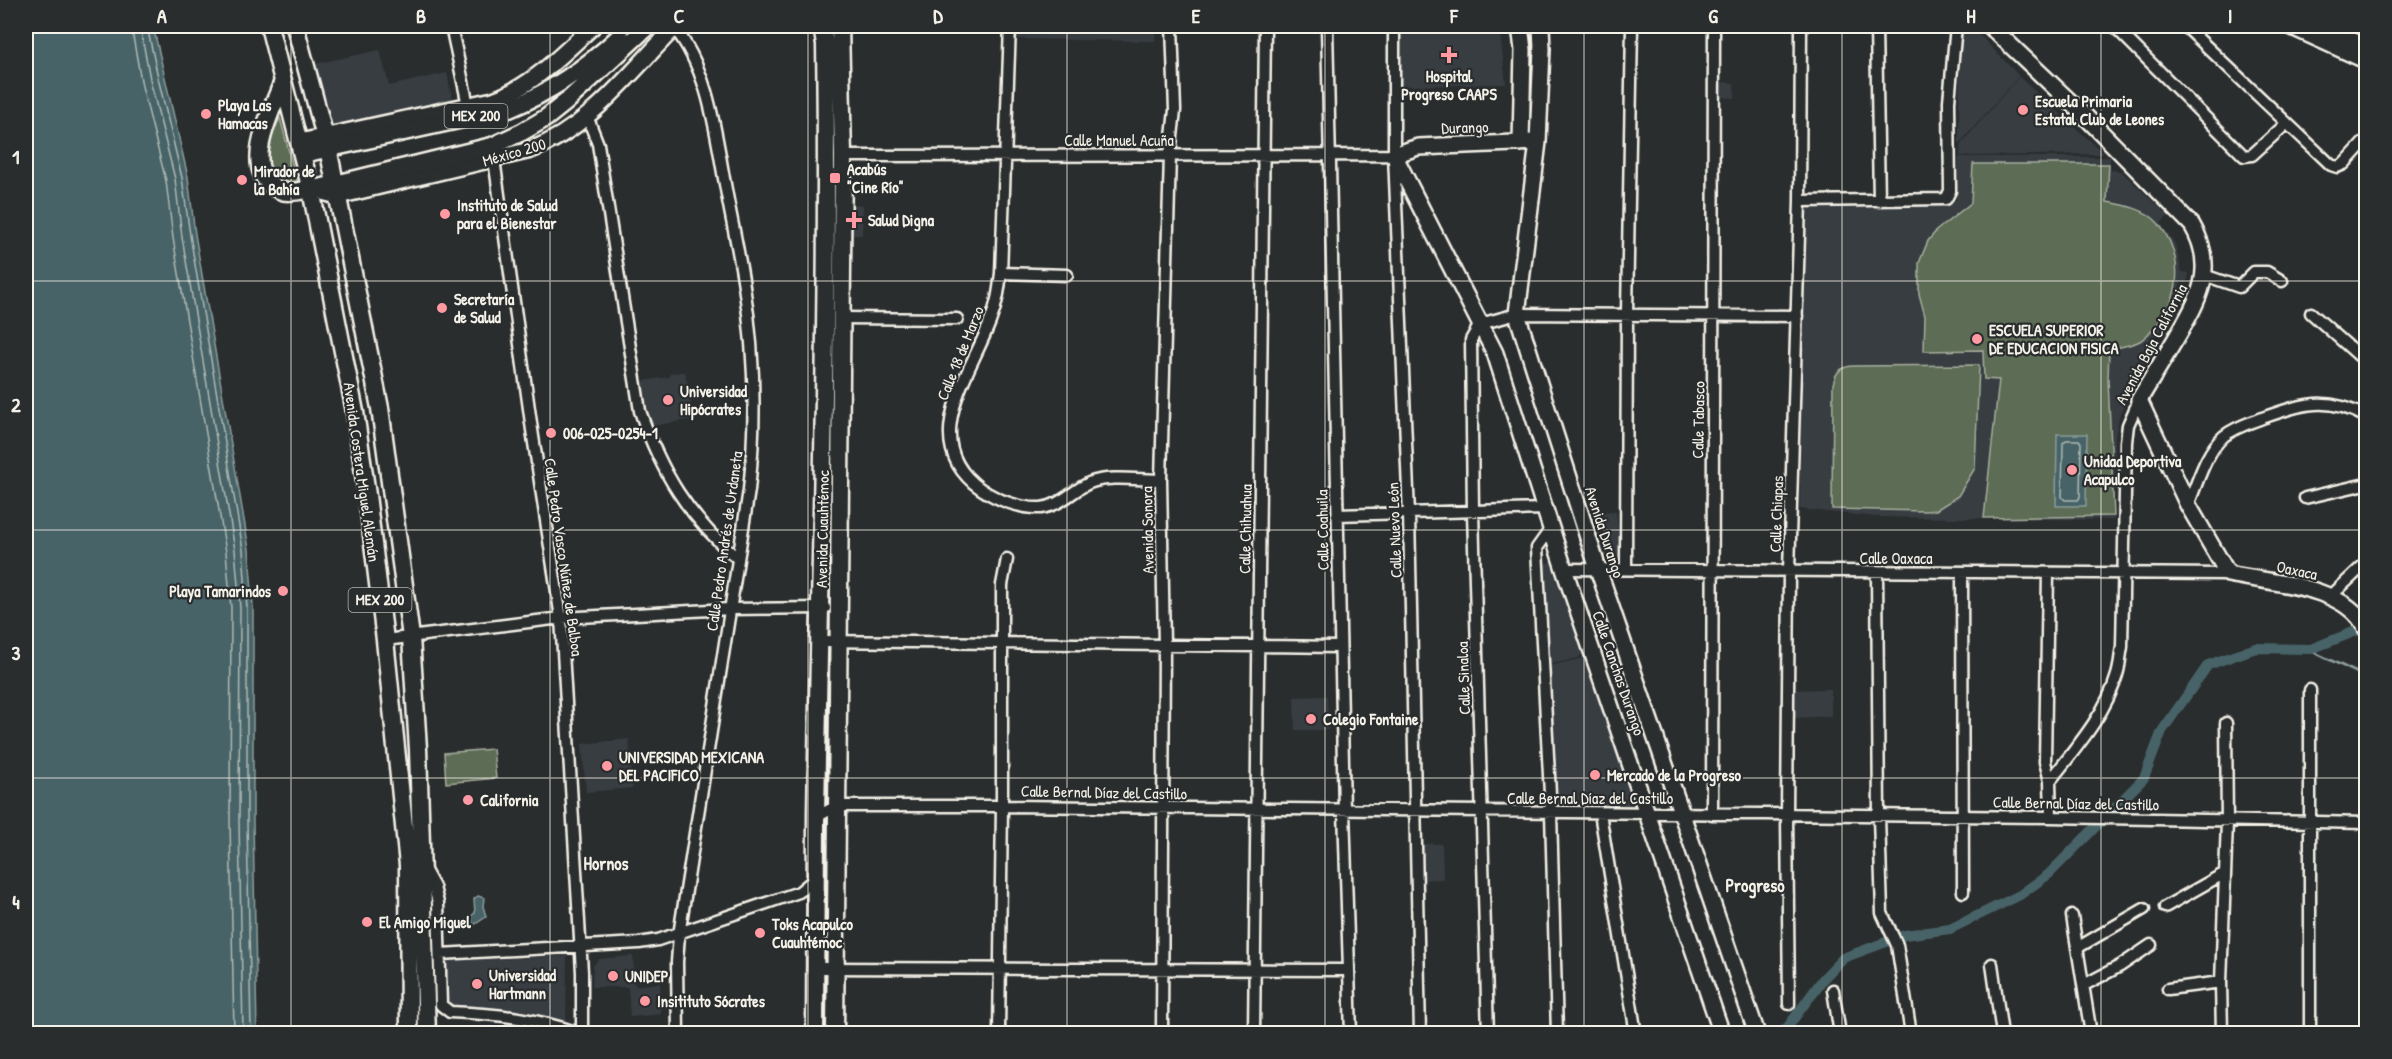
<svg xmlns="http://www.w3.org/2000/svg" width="2392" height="1059" font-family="'Patrick Hand',sans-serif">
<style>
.built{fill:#393e43}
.green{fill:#5c6c54;stroke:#a8ae9e;stroke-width:1.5}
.water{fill:#466467;stroke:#8c9c9b;stroke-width:1.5}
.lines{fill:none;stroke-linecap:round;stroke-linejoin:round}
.shore{stroke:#aeb9b4;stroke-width:1.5}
.stream{stroke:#8c9c9b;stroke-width:3}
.canal{stroke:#466467;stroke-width:10}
.street-casing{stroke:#f4f1e8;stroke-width:15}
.secondary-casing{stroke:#f4f1e8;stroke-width:20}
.primary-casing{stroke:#f4f1e8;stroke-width:21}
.street{stroke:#2a2d2e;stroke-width:10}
.secondary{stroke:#2a2d2e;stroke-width:15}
.primary{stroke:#2a2d2e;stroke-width:16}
.grid{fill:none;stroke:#f4f1e8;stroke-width:1.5;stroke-opacity:0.55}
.poi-dot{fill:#ff9aa2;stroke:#2a2d2e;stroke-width:2}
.labels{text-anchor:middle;stroke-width:4.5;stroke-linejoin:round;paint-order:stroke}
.shield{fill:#2a2d2e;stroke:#b7b6b0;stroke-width:1.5}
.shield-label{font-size:15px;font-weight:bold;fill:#f4f1e8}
.poi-label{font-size:16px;font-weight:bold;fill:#f4f1e8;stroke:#2a2d2e;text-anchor:start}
.street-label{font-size:16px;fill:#f4f1e8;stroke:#2a2d2e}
.neighbourhood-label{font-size:18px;font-weight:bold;fill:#f4f1e8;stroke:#2a2d2e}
.neatline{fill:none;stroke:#f4f1e8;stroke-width:2}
.grid-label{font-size:20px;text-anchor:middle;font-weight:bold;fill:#f4f1e8}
</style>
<rect width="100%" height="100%" fill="#2a2d2e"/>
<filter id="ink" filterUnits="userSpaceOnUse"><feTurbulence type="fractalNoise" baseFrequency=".0167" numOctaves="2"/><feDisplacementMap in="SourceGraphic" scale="12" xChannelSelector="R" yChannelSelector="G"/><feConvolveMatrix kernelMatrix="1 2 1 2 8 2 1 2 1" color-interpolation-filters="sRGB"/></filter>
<g filter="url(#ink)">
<!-- built -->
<path class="built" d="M1012 26H1155V41L1012 39Z
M1396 26H1499L1506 84 1397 86Z
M1960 26H1971L2019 76 1959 144Z
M380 50 389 86 447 73 453 104 327 130 310 65Z
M2019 77 2099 149 2104 154 1960 156 1961 144Z
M1717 82 1734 83 1735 98 1717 97Z
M1959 157H2110V170L2121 171 2168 216 2161 223 2175 244 2182 272 2189 273 2187 283 2181 282 2169 322 2146 346 2152 350 2120 413 2115 437 2114 520 1877 517 1800 509 1802 205 1948 206 1956 200Z
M846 205H863L862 235H846Z
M685 372 694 419 651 426 642 381 670 377V373Z
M1616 511 1620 559 1601 561 1584 513Z
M1551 562 1582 654 1578 658 1547 665 1541 564Z
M1584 658 1635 809 1575 805 1552 810 1550 711 1553 710 1550 666Z
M1831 689V716L1794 718V690Z
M1327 696 1328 730H1295L1294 697Z
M629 739 633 788 586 792 582 744Z
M1417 844H1442L1443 879 1417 880Z
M567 956 566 1021 527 1011 446 1007 445 961Z
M633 956 635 986 660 983 661 1014 630 1017 628 987H592L593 966 599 959Z"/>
<!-- green -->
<path class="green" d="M280 118 297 182 280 181 268 170 266 148Z
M1973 164H2109L2107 202C2125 205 2146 209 2158 223 2182 252 2183 291 2160 321 2154 328 2148 336 2140 341 2130 346 2120 347 2109 349L2108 379 2114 516 1984 518 1999 380 1984 379 1983 350 1924 351 1925 316 1919 294V263L1928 241 1937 230 1971 203Z
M1979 365 1975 468 1958 496 1936 510 1926 511 1832 509 1833 384C1836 372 1840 367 1853 366Z
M493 749 496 778 446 783 444 753Z"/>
<!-- water -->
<path class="water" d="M26 26H153L188 177 195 234 249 549 253 607V821L257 1033H26Z
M2057 434H2087L2086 506H2056Z
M478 896 484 898 483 906 486 917 474 925 470 917 475 913 474 899Z"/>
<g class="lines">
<!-- shore -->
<path class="shore" d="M131 26 142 86 166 181 173 238 226 552 231 608 230 821 234 1034
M140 26 151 84 175 179 182 237 235 550 240 608 239 821 243 1034
M147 26 159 82 182 178 190 235 243 550 247 608V821L251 1034
M2066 440H2079L2081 443 2080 497 2078 500H2065L2062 497 2063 443Z"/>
<!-- stream -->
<path class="stream" d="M2307 649 2366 677"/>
<!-- canal -->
<path class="canal" d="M440 1034 491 1031 503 1034
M1779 1034 1787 1028 1823 979 1843 958 1905 935 1950 929 2020 895 2049 874 2144 778 2162 731 2208 665 2256 648 2311 649 2366 627"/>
<!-- street casing -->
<g class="street-casing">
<path id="street" d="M451 26 468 105
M673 26C709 70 715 130 725 184 731 218 739 252 744 286 755 353 756 424 749 490L679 935 677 962 678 1034
M1010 26 1001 273C999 290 997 305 990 322 970 375 916 443 981 489 997 500 1021 509 1041 508 1060 506 1072 491 1089 483 1109 475 1139 480 1161 480
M1327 26 1344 810 1351 1034
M1394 26V155L1409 514 1420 1034
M1876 26 1879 201
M2114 26 2244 156 2252 155 2287 123
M2185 26 2331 165 2337 167 2344 164 2366 140
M587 116 598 144 640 411C661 472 688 517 738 559
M843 156 1394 155
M494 159 532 430 561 618 582 972V1034
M1800 201 1946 199 1950 191 1949 101 1956 26
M1001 273 1067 275
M2204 275 2239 287 2254 272H2267L2282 281
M2311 313 2366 362
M842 318 957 319
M2305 498 2366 484
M2188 505C2198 482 2205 453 2224 436 2235 427 2249 423 2262 418 2302 404 2327 395 2366 417
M1337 515 1546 509
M1552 527 1537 548 1551 813 1557 1034
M1564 569 2228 574
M1626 569 1627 313 1632 26
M1877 573 1879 816 1882 913 1897 945 1911 1034
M1962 573 1963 892
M2048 573 2045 762 2050 781 2051 817
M2331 596 2366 563
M385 640 561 618 729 609 825 608
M820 641 1340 647
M2310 690V1034
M2050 781C2075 749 2106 714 2117 675 2120 666 2120 656 2122 647L2126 442 2128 425 2139 400
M1600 813 1636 1034
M1712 814 1714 26
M816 817 837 806H1002L2051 817 2366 823
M423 867 434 887 438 903 441 1005 450 1012C500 1014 534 1018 582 1034
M2165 907 2225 873
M2072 916 2091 1034
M2077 948 2144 909
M440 954 639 943 658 940 799 892 817 877
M1992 964 2002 1034
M816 968 1349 970
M2084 985 2120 966 2151 945
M2168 989 2221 982
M1833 990 1840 1034
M1789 1004 1787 816 1789 572 1800 201 1801 26
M999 1034 1002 806V585L1007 559
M1162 1034 1164 645 1161 480 1170 155 1175 110 1172 26
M1254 1034 1265 26
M1488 1034 1473 512 1471 340 1480 324 1517 314 1797 316
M2222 1034 2221 982 2227 822 2226 723"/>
</g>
<!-- secondary casing -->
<g class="secondary-casing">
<path id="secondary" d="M1520 26 1523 50 1521 143
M1541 26 1542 49 1538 142 1517 314 1598 569 1757 1034
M1990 26 2084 115 2192 225C2218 269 2198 301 2175 340 2163 360 2151 380 2139 400L2188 505 2228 574C2271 583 2345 585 2366 628
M300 142 493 100C533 86 562 54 593 26
M1538 142 1418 147 1394 155 1495 353 1564 569 1722 1034
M326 193 338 196 531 150C591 127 632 70 676 26"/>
</g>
<!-- primary casing -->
<g class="primary-casing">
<path id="primary" d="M269 26 311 190 355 412 367 495 385 640 408 865 409 1034
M295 26 328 148 380 408 411 637 418 749 427 1034
M2291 26 2366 60
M2318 26 2366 47
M283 81C273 108 243 163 271 185 276 189 282 192 288 192 296 192 304 190 311 190L492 146 522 132 546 118 566 102 648 26
M303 154 509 109C551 92 587 67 620 36
M815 1034C816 961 815 888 816 815 820 558 829 301 825 44L822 26
M835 1034 843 156 840 26"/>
</g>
<!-- street -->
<use href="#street" class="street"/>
<!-- secondary -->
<use href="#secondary" class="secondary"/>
<!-- primary -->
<use href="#primary" class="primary"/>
</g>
</g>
<!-- grid -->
<path class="grid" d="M291 26V1034M550 26V1034M808 26V1034M1067 26V1034M1325 26V1034M1584 26V1034M1842 26V1034M2101 26V1034M26 281H2366M26 530H2366M26 778H2366"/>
<!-- markers -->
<g class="poi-dot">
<path d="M1446 46h6v6h6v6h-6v6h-6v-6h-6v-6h6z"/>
<circle cx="2023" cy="110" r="6"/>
<circle cx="206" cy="114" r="6"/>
<rect x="829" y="172" width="12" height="12" rx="3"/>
<circle cx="242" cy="180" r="6"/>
<circle cx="445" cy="214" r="6"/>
<path d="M851 211h6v6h6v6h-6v6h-6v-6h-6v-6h6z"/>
<circle cx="442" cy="308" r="6"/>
<circle cx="1977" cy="339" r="6"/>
<circle cx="668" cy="400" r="6"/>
<circle cx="551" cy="433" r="6"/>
<circle cx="2072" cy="470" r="6"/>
<circle cx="283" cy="591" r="6"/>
<circle cx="1311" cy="719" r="6"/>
<circle cx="607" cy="766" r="6"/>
<circle cx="1595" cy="775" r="6"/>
<circle cx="468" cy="800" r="6"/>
<circle cx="367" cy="922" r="6"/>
<circle cx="760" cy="933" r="6"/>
<circle cx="613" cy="976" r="6"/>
<circle cx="477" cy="984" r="6"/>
<circle cx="645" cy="1001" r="6"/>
</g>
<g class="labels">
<!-- shield labels -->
<g class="shield">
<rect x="444.5" y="104" width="63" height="24" rx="4.5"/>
<rect x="348.5" y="588" width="63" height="24" rx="4.5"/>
</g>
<g class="shield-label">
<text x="476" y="121">MEX 200</text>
<text x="380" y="605">MEX 200</text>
</g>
<!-- poi labels -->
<g class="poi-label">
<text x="1449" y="82" text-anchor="middle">Hospital<tspan x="1449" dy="18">Progreso CAAPS</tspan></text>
<text x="2035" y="107">Escuela Primaria<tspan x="2035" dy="18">Estatal Club de Leones</tspan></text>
<text x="218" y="111">Playa Las<tspan x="218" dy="18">Hamacas</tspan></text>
<text x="847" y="175">Acabús<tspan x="847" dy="18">"Cine Río"</tspan></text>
<text x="254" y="177">Mirador de<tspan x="254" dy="18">la Bahía</tspan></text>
<text x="457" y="211">Instituto de Salud<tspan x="457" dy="18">para el Bienestar</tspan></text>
<text x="868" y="226">Salud Digna</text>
<text x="454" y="305">Secretaría<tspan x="454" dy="18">de Salud</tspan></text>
<text x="1989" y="336">ESCUELA SUPERIOR<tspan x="1989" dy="18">DE EDUCACION FISICA</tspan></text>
<text x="680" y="397">Universidad<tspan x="680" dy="18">Hipócrates</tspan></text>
<text x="563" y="439">006-025-0254-1</text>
<text x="2084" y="467">Unidad Deportiva<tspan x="2084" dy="18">Acapulco</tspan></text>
<text x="271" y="597" text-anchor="end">Playa Tamarindos</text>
<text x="1323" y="725">Colegio Fontaine</text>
<text x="619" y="763">UNIVERSIDAD MEXICANA<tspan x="619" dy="18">DEL PACIFICO</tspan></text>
<text x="1607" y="781">Mercado de la Progreso</text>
<text x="480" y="806">California</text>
<text x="379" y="928">El Amigo Miguel</text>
<text x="772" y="930">Toks Acapulco<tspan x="772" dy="18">Cuauhtémoc</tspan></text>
<text x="489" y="981">Universidad<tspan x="489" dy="18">Hartmann</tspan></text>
<text x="625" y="982">UNIDEP</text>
<text x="657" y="1007">Insitituto Sócrates</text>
</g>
<!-- street labels -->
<g class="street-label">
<text transform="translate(1465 127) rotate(-2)" y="6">Durango</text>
<text x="1119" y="146">Calle Manuel Acuña</text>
<text transform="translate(514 152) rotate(-16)" y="6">México 200</text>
<text transform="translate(2151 344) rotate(-62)" y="6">Avenida Baja California</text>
<text transform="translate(960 353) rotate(-68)" y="6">Calle 18 de Marzo</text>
<text transform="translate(1698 420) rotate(-89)" y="6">Calle Tabasco</text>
<text transform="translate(362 472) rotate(82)" y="6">Avenida Costera Miguel Alemán</text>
<text transform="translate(1776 514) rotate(-88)" y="6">Calle Chiapas</text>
<text transform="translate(822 529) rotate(-89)" y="6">Avenida Cuauhtémoc</text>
<text transform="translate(1245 529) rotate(-89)" y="6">Calle Chihuahua</text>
<text transform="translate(1147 530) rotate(-91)" y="6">Avenida Sonora</text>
<text transform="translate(1322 530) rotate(-91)" y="6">Calle Coahuila</text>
<text transform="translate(1394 530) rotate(-92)" y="6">Calle Nuevo León</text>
<text transform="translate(1605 532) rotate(72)" y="6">Avenida Durango</text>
<text transform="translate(724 541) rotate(-82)" y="6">Calle Pedro Andrés de Urdaneta</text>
<text transform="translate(564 557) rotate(82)" y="6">Calle Pedro Vasco Núñez de Balboa</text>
<text x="1896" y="564">Calle Oaxaca</text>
<text transform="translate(2297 570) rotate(12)" y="6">Oaxaca</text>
<text transform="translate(1619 673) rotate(71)" y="6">Calle Canchas Durango</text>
<text transform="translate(1463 678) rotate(-92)" y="6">Calle Sinaloa</text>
<text transform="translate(1104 792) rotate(1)" y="6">Calle Bernal Díaz del Castillo</text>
<text x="1590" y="804">Calle Bernal Díaz del Castillo</text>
<text transform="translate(2076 803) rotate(1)" y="6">Calle Bernal Díaz del Castillo</text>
</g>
<!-- neighbourhood labels -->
<g class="neighbourhood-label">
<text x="606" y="870">Hornos</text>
<text x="1755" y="892">Progreso</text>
</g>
</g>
<!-- margin -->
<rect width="2392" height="1059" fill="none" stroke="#2a2d2e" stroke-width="66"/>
<rect x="33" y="33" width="2326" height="993" class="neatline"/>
<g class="grid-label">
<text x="162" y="23">A</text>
<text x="421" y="23">B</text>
<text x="679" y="23">C</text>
<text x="938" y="23">D</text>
<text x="1196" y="23">E</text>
<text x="1454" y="23">F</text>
<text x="1713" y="23">G</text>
<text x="1971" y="23">H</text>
<text x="2230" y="23">I</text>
<text x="16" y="164">1</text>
<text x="16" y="412">2</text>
<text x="16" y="660">3</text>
<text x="16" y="909">4</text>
</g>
</svg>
